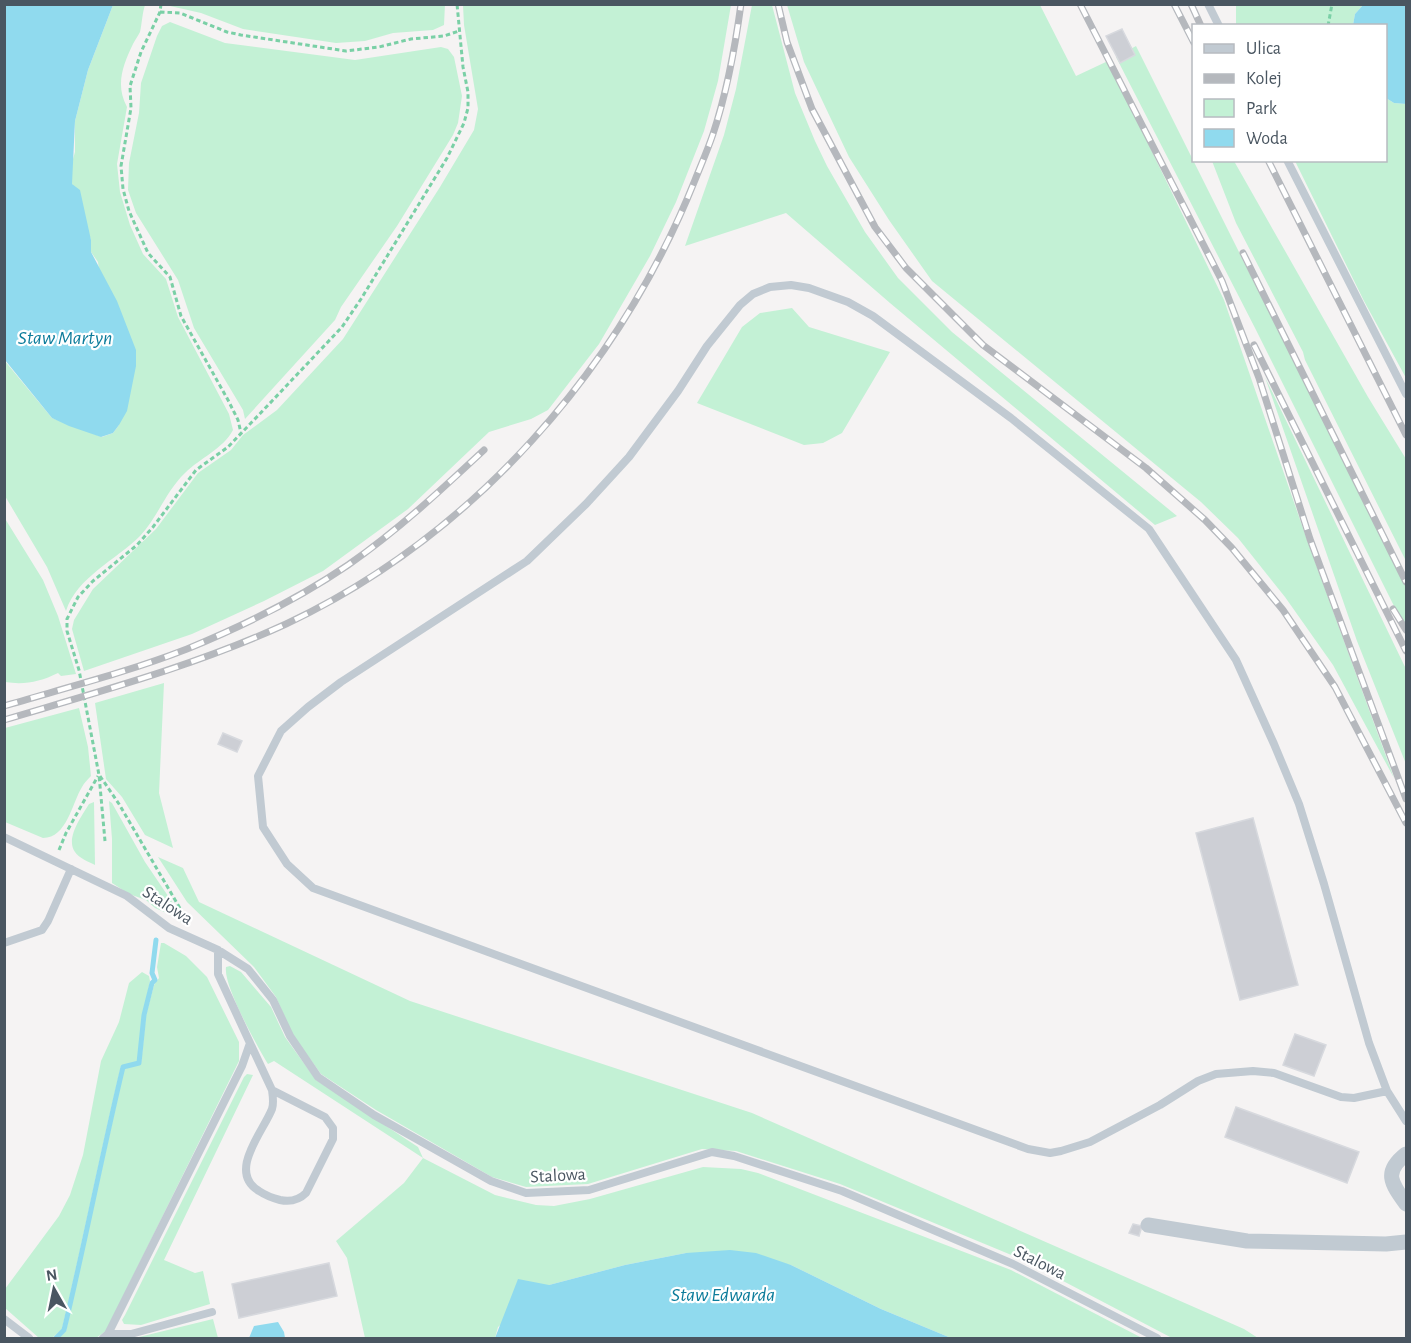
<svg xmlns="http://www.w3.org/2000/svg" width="1411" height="1343" font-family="'Alegreya Sans',sans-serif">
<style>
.green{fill:#c3f1d5}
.water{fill:#90daee}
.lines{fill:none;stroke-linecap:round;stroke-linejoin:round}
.stream{stroke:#90daee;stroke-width:5}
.building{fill:#cdcfd5;stroke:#d7d9de;stroke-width:1.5}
.path{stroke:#7ad0a6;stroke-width:3;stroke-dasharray:4.5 3;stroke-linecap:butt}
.lane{stroke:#c1cad2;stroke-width:8}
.street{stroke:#c1cad2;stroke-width:15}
.rail-casing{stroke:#b5b8bd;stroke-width:7}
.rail{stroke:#fff;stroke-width:4.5;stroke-dasharray:14;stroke-linecap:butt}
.labels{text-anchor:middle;stroke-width:4.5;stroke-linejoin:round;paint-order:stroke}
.street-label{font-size:18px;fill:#4a5661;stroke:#fff}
.water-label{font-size:20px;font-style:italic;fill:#0c7c9b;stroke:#fff}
</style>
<rect width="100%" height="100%" fill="#f5f3f3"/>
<!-- green -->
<path class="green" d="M113 5H145C142 14 142 24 140 32 138 36 135 40 133 44 123 65 115 85 127 107L117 164 120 192 130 225 143 254 166 279 178 317 229 414 233 430C223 449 200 458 185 473 166 491 158 517 140 536 116 560 77 577 66 611L47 567 5 496 4 360 52 418 102 437 113 433 119 425 98 262 91 252V240L72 184 71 166 75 152V121L88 70Z
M170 5 445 4 444 25 433 30 393 33 365 41 336 43 243 29 201 13 170 6Z
M463 5H731L718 81 704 131 676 202 650 256 599 344 548 410 531 419 489 432 408 509 323 571 264 601 192 634 84 671 72 629 74 620 93 589 156 529 198 473 231 450 243 435 277 410 343 339 440 187 474 130 478 109 464 25Z
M752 5H772L795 93 815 141 827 166 865 232 898 278 952 332 1177 516 1155 525 890 303 786 213 685 246 724 135 736 89Z
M787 5H1040L1076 76 1108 61 1224 300 1306 537 1394 778 1333 665 1285 597 1238 538 1201 502 932 281 889 220 849 157 804 62Z
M1236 5H1363L1355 14 1353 25 1236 26Z
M170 22 225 43 355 60 441 47 448 49 454 57 462 96 458 123 453 135 397 226 341 307 335 320 245 419 243 410 194 328 178 280 136 213 128 190 129 163 139 113 141 83 157 36 162 26Z
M1136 46 1406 586V630L1255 328 1116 57Z
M1386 98 1394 103 1406 104V378L1364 301 1295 161 1386 160Z
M1212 161H1234L1368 397 1406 459V561L1305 360 1303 352 1236 223Z
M792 308 809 327 890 352 842 433 823 443 804 445 697 403 742 327 760 313Z
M1265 377 1406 669V764L1357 641Z
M4 517 43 580 58 616 76 674 61 676 58 673C40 682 24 685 5 682Z
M164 683 159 793 173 848 145 835 122 797 106 779 95 703Z
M79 708 88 747 91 776C88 779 84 783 82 787 72 803 67 838 43 838L5 822V728Z
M109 801 112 803 145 862 183 918 181 922 176 917 155 908 146 900 129 894 112 883V839Z
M94 802 95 865C89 862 79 858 75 852 65 838 82 816 89 804Z
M158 857 183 868 199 902 410 1001 752 1113 1244 1329 1258 1338H1172L1021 1259 840 1184 736 1151 702 1149 588 1184 526 1187 492 1177 376 1110 321 1074 292 1034 276 997 254 967 187 902Z
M161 943H164L186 956 207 977 239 1042V1061L106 1331 96 1338H59L66 1331 124 1069 141 1064 146 1015 154 985 159 978 157 967Z
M230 966 241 972 271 1007 285 1037 316 1080 418 1147 423 1158 495 1195 536 1205 554 1206 590 1199 703 1167 741 1169 758 1173 1011 1270 1142 1338H951L881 1309 791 1265 686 1253 625 1265 549 1285 498 1327 495 1338H365L347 1258 336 1241 404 1183 423 1158 274 1061 268 1064C257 1046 223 985 226 967Z
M142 972 149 976 150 981 143 1015 138 1062 121 1066C100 1154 83 1241 62 1329L52 1338H39L5 1308V1289L59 1216 70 1195 83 1155 101 1061 119 1022 129 983Z
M247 1074 253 1075 164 1260 195 1273 203 1271 210 1304 141 1325 124 1324 122 1320 125 1315 244 1077Z
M213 1319 218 1338H135Z"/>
<!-- water -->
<path class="water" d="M4 5H113L88 70 75 121 72 184 80 190 91 240V252L117 301 136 350V366L127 411 119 425 113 433 101 437 69 426 52 418 5 360Z
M1363 5H1406V104L1394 103 1386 98V26L1353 25 1355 14Z
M730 1250 756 1253 791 1265 881 1309 951 1338H495L518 1279 549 1285 625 1265 686 1253Z
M278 1322 284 1332 285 1338H249L254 1326Z"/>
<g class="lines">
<!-- stream -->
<path class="stream" d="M56 1338 64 1330C85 1243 102 1154 123 1067L139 1063 144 1015 152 983 155 980 152 973 156 940"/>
</g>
<!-- building -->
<path class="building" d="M1122 29 1135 55 1120 63 1106 36Z
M223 733 242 741 237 752 218 744Z
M1253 818 1298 985 1240 1000 1196 833Z
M1295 1034 1326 1045 1314 1076 1283 1065Z
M1236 1107 1359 1152 1347 1183 1225 1137Z
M1133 1224 1142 1226 1139 1236 1129 1233Z
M329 1263 337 1296 239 1318 232 1284Z"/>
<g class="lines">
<!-- path -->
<path class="path" d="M161 4 160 12 141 52 130 86 131 108 121 166 123 189 129 211 148 253 170 277 181 316 228 400 238 420 241 433
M160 12 180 13 227 32 241 35 346 51 379 47 411 39 444 36 459 31
M1328 26 1332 4
M100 776 119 804 188 922
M105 841 99 775 79 670 67 631V619L78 597 93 581 137 545 153 527 196 470 228 447 272 401 342 327 361 299 447 158 464 123 468 108V92L463 67 457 4
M59 850 66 833 98 776"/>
<!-- lane -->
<path class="lane" d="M1208 4 1219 26
M1287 160 1406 394
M4 837 127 896 169 928 218 950 248 969 273 1000 290 1036 318 1077 374 1115 491 1181 526 1193 589 1190 712 1152 734 1156 842 1191 1013 1264 1157 1338
M4 943 42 930 48 921 71 869
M250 1043 272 1090 325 1117 333 1128V1139L306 1193C299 1200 290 1202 280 1200 272 1198 265 1195 259 1191 227 1172 263 1132 272 1109 274 1103 273 1097 272 1090
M1387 1091 1354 1098 1341 1097 1274 1073 1253 1071 1216 1074 1198 1081 1160 1105 1090 1142 1061 1151 1050 1153 1028 1149 313 888 287 864 263 827 258 776 281 731 308 707 341 682 527 561 586 504 629 457 678 391 707 346 740 305 753 294 770 287 791 285 809 288 848 302 873 316 1011 418 1149 529 1236 660 1274 744 1299 804 1324 884 1369 1043 1387 1091 1406 1121
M4 1319 29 1338
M108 1334H131L212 1312
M103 1338 108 1334 242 1066 250 1043 218 974V950"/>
<!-- street -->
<path class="street" d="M1406 1154C1383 1172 1391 1183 1406 1204
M1148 1225 1247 1241 1386 1244 1406 1242"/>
<!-- rail casing -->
<g class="rail-casing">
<path id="rail" d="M778 4 787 42 812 109 875 227 906 268 983 345 1146 468 1205 520 1232 548 1283 610 1335 687 1406 823
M1080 4 1222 281 1259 378 1310 539 1406 799
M1174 4 1194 43
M1191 4 1201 26
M1268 160 1406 435
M1243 253 1406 582
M1254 345 1406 651
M1393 609 1406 630
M4 706C65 688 128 672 187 649 243 626 298 599 348 565 397 531 440 491 484 450
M4 720C98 692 197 665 286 624 473 536 619 370 695 180 701 165 708 149 713 134 727 92 735 48 741 4"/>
</g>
<!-- rail -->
<use href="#rail" class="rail"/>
</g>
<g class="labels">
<!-- street labels -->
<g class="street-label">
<text transform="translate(168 905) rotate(33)" y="6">Stalowa</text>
<text transform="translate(558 1175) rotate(-3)" y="6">Stalowa</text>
<text transform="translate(1040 1262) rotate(27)" y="6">Stalowa</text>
</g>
<!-- water labels -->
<g class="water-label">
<text x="65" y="344">Staw Martyn</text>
<text x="723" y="1301">Staw Edwarda</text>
</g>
</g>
<!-- border -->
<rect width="1411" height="1343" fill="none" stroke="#4a5661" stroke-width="12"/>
<!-- legend -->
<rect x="1192" y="24" width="195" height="138" fill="#ffffff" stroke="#b7bbc0" stroke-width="1.5"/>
<rect x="1204" y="44" width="30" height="9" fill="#c1cad2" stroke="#b7bbc0" stroke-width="1.5"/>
<text x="1246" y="54" font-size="18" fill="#4a5661">Ulica</text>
<rect x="1204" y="74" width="30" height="9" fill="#b5b8bd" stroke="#b7bbc0" stroke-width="1.5"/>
<text x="1246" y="84" font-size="18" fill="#4a5661">Kolej</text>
<rect x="1204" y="99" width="30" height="18" fill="#c3f1d5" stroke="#b7bbc0" stroke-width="1.5"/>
<text x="1246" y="114" font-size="18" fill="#4a5661">Park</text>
<rect x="1204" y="129" width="30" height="18" fill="#90daee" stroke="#b7bbc0" stroke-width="1.5"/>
<text x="1246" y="144" font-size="18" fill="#4a5661">Woda</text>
<!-- north arrow -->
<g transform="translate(54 1289) rotate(351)" stroke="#ffffff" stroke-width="4.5" paint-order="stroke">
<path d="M0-4.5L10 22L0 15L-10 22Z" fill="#4a5661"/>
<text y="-9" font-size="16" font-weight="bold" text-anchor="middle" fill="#4a5661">N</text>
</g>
</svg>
